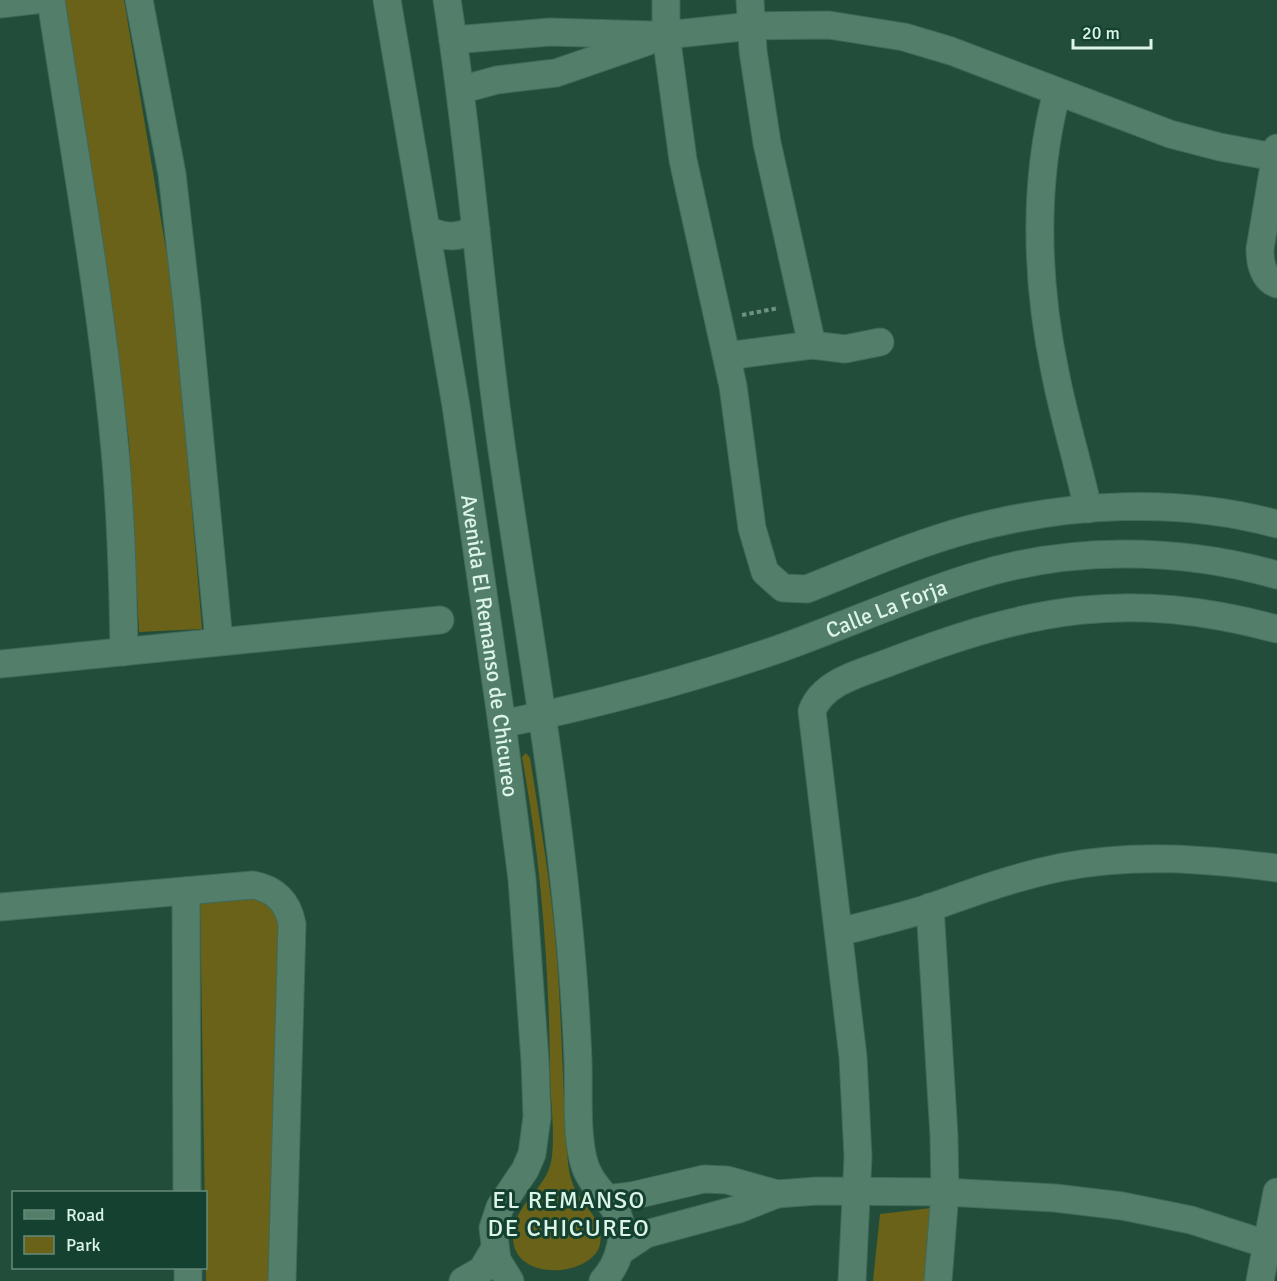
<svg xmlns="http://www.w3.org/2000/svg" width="1277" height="1281" font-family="Signika,sans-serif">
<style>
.green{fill:#6a6218}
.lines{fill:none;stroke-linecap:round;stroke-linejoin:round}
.minor-casing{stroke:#3f6959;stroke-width:29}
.path{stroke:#6e9181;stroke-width:4;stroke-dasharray:4.5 3;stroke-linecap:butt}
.minor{stroke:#527e6a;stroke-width:27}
.labels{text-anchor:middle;stroke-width:6;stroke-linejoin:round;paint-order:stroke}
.street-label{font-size:22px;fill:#ddf5e9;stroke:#154230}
.neighbourhood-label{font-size:24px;letter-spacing:1.5px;fill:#ddf5e9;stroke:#154230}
</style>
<rect width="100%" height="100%" fill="#214d3a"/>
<!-- green -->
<path class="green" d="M65 0H124L174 297 202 629 139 632 129 441 113 314Z
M526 753 530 758C540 821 551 885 556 948 562 1016 562 1083 567 1151 568 1164 569 1177 575 1189 585 1210 607 1221 599 1248 584 1281 499 1281 515 1224 522 1198 549 1186 552 1156 555 1128 550 1098 550 1071 549 966 541 860 522 757Z
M200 896H259L280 915 276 1281H206Z
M931 1208 926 1281H873L880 1214Z"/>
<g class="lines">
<!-- minor casing -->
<g class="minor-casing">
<g id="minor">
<path d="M51 0C73 146 100 292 114 440 121 510 123 581 124 652"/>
<path d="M139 0 172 174 187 305 219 641"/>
<path id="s1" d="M387 0 456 406 502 724 522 879 535 1061 537 1117 532 1154 525 1170 500 1207 493 1228 497 1260 510 1281"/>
<path d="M447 0C470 145 480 291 500 436 529 644 570 851 578 1061 579 1093 576 1128 583 1159 588 1181 602 1191 614 1208 629 1232 620 1262 603 1281"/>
<path d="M666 0V35L683 160 733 386 752 528 765 572 783 588 807 589C860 568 914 544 970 529 1069 503 1178 497 1277 524"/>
<path d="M0 4 35 0"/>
<path d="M453 40 550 32 653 35"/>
<path d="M460 90 497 80 556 73 666 35 752 26 829 25 904 37 951 51 1170 134 1220 147 1274 157"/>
<path d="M1057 92C1033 182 1036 281 1055 372 1064 418 1078 463 1088 509"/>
<path d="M1277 148 1260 249C1260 262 1263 279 1277 284"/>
<path d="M426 229C443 238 459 239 476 228"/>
<path d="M812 345 845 349 880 342"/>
<path d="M727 356 812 345 767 143 753 51 750 0"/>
<path d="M0 664 440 620"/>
<path id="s2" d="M502 724C594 705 685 681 773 651 839 628 902 599 969 578 1067 546 1178 547 1277 575"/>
<path d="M186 891 187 1192"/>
<path d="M0 907 253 885C275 889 288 902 292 924L282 1281"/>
<path d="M930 907 944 1136 945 1192 938 1281"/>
<path d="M839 932C870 924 902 917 932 907 976 891 1018 876 1063 867 1135 853 1205 859 1277 868"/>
<path d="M606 1199 631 1196 704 1179 727 1180 777 1194"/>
<path d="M619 1252 646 1234 739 1209 777 1194 817 1191 945 1192 1055 1198 1122 1206 1191 1220 1266 1244"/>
<path d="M188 1268V1281"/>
<path d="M463 1281 482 1270 494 1250"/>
<path d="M852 1281 858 1157 853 1057 812 711C823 681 862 673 890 662 1031 608 1128 589 1277 629"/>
<path d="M1260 1281 1277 1192"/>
</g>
</g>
<!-- path -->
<path class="path" d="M742 315 779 308"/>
<!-- minor -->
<use href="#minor" class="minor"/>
</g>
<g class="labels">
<!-- street labels -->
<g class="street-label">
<text dy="8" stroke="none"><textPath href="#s2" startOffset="402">Calle La Forja</textPath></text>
<text dy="8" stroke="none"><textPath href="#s1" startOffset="654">Avenida El Remanso de Chicureo</textPath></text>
</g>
<!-- neighbourhood labels -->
<g class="neighbourhood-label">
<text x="569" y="1208">EL REMANSO<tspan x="569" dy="28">DE CHICUREO</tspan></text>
</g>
</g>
<!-- legend -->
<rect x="12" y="1191" width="195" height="78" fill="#154230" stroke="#658a7a" stroke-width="1.5"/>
<rect x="24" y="1210" width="30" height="9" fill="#527e6a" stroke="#658a7a" stroke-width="1.5"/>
<text x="66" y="1221" font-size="18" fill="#ddf5e9">Road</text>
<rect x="24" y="1236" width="30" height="18" fill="#6a6218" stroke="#658a7a" stroke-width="1.5"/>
<text x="66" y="1251" font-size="18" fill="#ddf5e9">Park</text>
<!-- scale -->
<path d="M1073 39v9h78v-9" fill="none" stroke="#ddf5e9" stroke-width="3"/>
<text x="1082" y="39" font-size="18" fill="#ddf5e9" stroke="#154230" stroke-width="4.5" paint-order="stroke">20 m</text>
</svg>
